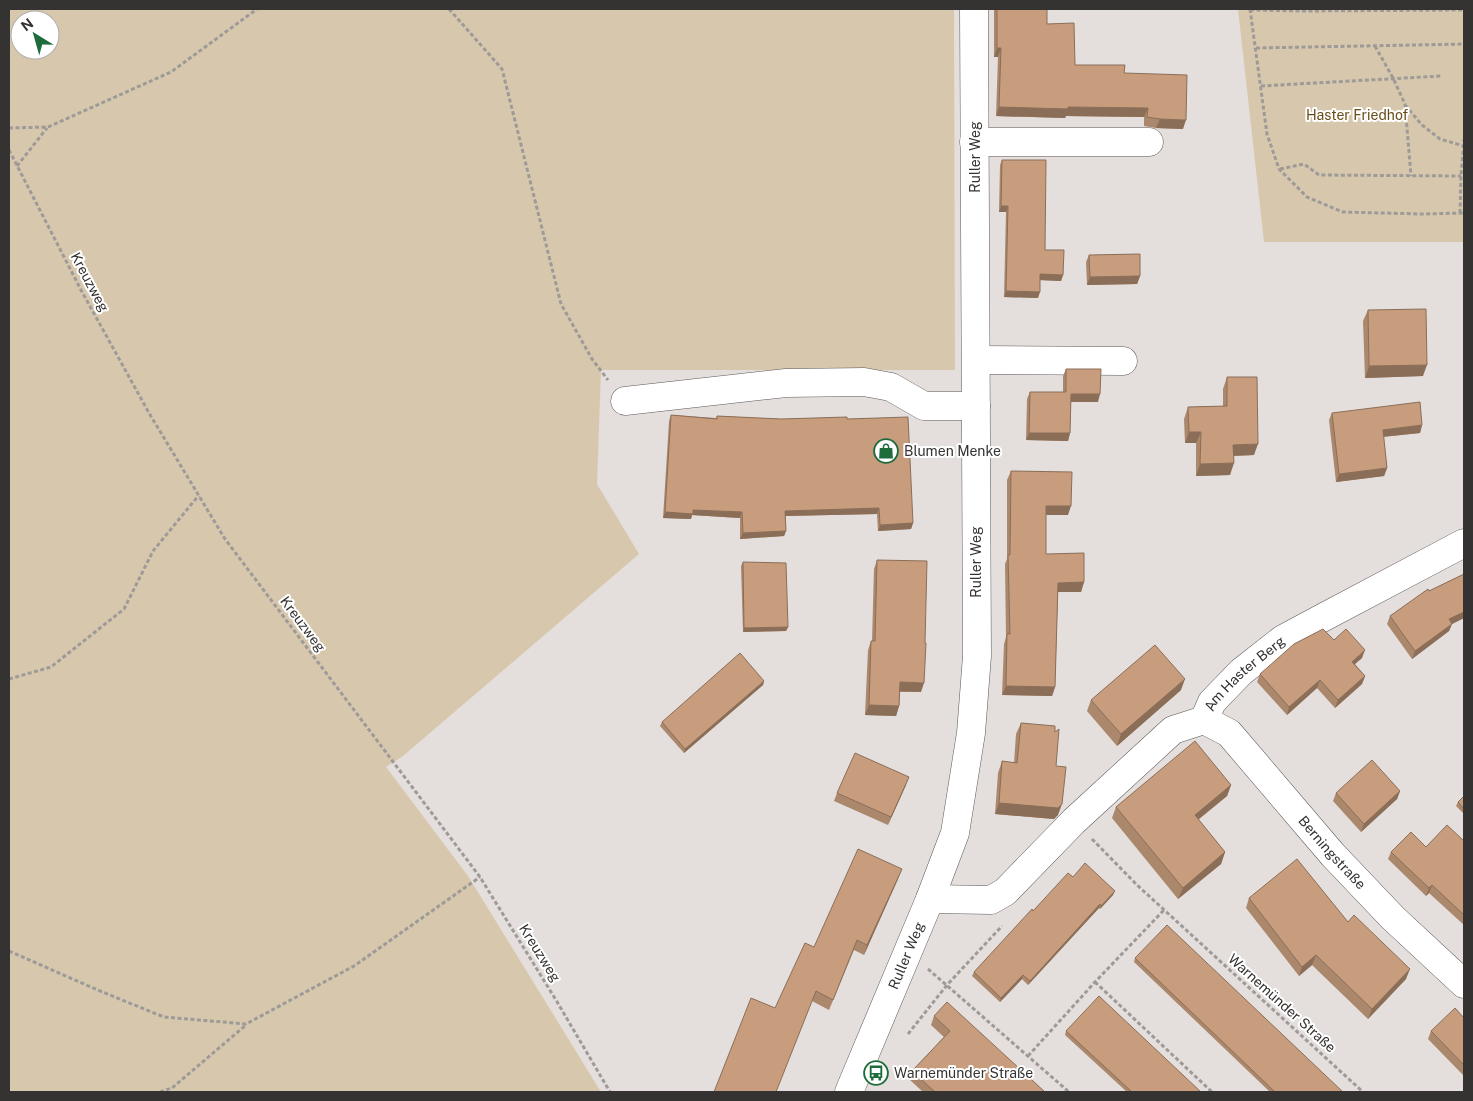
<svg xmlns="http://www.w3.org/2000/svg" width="1473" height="1101" font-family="'Public Sans',sans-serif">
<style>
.green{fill:#d7c8ad;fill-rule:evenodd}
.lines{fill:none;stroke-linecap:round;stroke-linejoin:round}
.minor-casing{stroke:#5d5857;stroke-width:29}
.path{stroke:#9e9a98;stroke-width:3;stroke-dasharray:4 2.5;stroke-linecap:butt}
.minor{stroke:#fff;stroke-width:28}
.wall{fill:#ab876c}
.shaded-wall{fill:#8b6e58}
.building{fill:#c79d7e;stroke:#8b6e58}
.labels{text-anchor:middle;stroke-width:4;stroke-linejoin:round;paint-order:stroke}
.park-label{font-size:14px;fill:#664c17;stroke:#fff}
.street-label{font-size:14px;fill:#353332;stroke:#fff}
.poi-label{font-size:14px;fill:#353332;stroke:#fff;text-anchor:start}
</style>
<rect width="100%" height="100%" fill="#e4dedc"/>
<!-- green -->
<path class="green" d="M9 9H954L955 370H601L597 484 639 554 403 756 386 767 468 876 601 1092H9ZM20 20H50V50H20Z
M1238 9H1464V242H1264Z"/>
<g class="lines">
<!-- minor casing -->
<g class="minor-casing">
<g id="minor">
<path d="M974 142H1149"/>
<path d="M976 360 1123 361"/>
<path d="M625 401 786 383 864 382 891 387 924 406H976"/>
<path id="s1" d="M1204 720 1229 733 1333 855 1393 918 1464 984"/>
<path id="s2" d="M930 899 991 900 1005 892 1074 821 1173 730 1204 720 1212 702 1241 672 1283 639 1324 617 1464 543"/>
<path id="s3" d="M849 1092 930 899 955 833 971 733 977 656 974 9"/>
</g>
</g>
<!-- path -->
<path class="path" d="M449 9 502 69 561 304 592 359 608 380
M1250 9 1267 134 1279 169 1307 197 1343 212 1422 214 1464 213
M1250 10 1304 11 1464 10
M1375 46 1393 78 1405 104 1411 176
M1256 48 1464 44
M1261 86 1441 76
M1405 105 1422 125 1440 139 1464 146
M9 128 48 127 171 72 257 9
M9 150 81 290 149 413 225 539 480 877 556 1000 610 1092
M17 166 47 128
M1280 169 1304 164 1319 175 1461 176
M1460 213 1461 176 1464 139
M9 679 51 667 124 609 153 551 199 495
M1092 839 1137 885 1363 1092
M9 951 100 991 164 1017 246 1024 354 966 480 877
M928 969 1069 1092
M1095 982 1212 1092
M908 1034 947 985 1002 926
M1028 1056 1095 982 1164 910
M160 1092 172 1088 246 1025"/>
<!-- minor -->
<use href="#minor" class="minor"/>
</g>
<!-- wall -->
<path class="wall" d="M994 9H1047V24L1075 65 1124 73 1183 129 1156 128 1144 126V117L1066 116 1065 118 996 116 998 57H994Z
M1002 160 1045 250 1063 275 1061 281 1040 280 1038 298 1004 297 1006 212H999L1000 165Z
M1089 255 1140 276 1137 284 1087 285 1086 262Z
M1368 310 1423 376 1365 378 1363 321Z
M1066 369 1098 402H1071L1070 433 1068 441 1026 440 1027 399 1030 392H1063V376Z
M1227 377 1254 455 1233 456 1230 475 1196 476V443H1185L1184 419 1188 407 1223 406V389Z
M1332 413 1422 425 1420 433 1383 437 1387 468 1384 476 1336 482 1329 420Z
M671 415 716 418 717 416 781 419H847L913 523 911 529 878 531 877 514 786 516V531L784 536 740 539V518L692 515 691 519 663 518 669 421Z
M1011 471 1068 515H1046V554L1084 582 1081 592H1058L1055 687 1052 696 1002 695 1004 644 1006 637 1005 564 1007 559V480Z
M877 560 921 692H900L899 706 896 716 865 715 868 650 871 641H872L874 569Z
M743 562 788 627 786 631 743 632 741 566Z
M1464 574V618L1452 624 1449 631 1412 659 1387 624 1390 616 1429 591Z
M1334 640 1362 658 1355 664 1365 676 1362 684 1335 708 1317 688 1287 715 1257 682 1260 674Z
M764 681 763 685 684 753 660 726 662 722Z
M1181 690 1117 746 1087 711 1091 700Z
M1021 723 1056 766 1058 815 1054 819 995 814 998 773 1002 761 1014 763 1016 734Z
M906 785 888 825 834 801 837 793Z
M1231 785 1227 796 1198 820 1225 852 1221 864 1178 899 1112 818 1116 807Z
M1400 791 1397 799 1361 832 1333 801 1336 793Z
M1464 796V814L1456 806 1458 802Z
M1464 841V925L1429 893 1426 896 1388 859 1391 852Z
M1073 877 1113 895 1100 909 1099 908 1028 985 1022 979 1000 1002 972 976 974 972 1033 911Z
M898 879 864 955 854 950 829 1010 812 1001 775 1008 814 947Z
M1249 898 1348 922 1406 979 1368 1019 1312 965 1299 976 1246 908Z
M1135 958 1343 1092H1270L1134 962Z
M934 1016 1045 1092H923L909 1079 912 1071 944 1037 931 1025Z
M1464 1018V1076L1428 1039 1431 1031Z
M1066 1031 1201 1092H1127L1065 1035Z"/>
<!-- shaded-wall -->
<path class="shaded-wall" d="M997 48H1001L998 57H994Z
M999 107H1068L1148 108 1144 117 1066 116 1065 118 996 116Z
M1160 119 1186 120 1183 129 1156 128Z
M1001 206H1008L1006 212H999Z
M1040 274 1063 275 1061 281 1038 280Z
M1140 276 1137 284 1087 285 1090 277Z
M1006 291 1040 292 1038 298 1004 297Z
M1427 365 1423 376 1365 378 1369 366Z
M1071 394H1100L1098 402H1068Z
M1422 425 1420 433 1380 437 1383 430Z
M1189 432H1201L1196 443H1185Z
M1029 433H1070L1068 441 1026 440Z
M1258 444 1254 455 1229 456 1233 445Z
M1234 463 1230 475 1196 476 1200 464Z
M1387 468 1384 476 1336 482 1339 474Z
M1046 506H1071L1068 515H1043Z
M879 508 877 514 783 516 785 511Z
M693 510 742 512 740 518 692 515 691 519 663 518 665 512Z
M913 523 911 529 878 531 880 525Z
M786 531 784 536 740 539 743 533Z
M1084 582 1081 592H1055L1058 583Z
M1464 612V618L1446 627 1449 619Z
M1452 624 1449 631 1412 659 1415 651Z
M788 627 786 631 743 632 744 628Z
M1365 650 1362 658 1349 669 1352 662Z
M1365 676 1362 684 1335 708 1338 700Z
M1185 679 1181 690 1117 746 1121 734Z
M1320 680 1317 688 1287 715 1289 707Z
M764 681 763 685 684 753 685 749Z
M900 682 924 683 921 692 897 691Z
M1006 686 1055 687 1052 696 1002 695Z
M869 705 899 706 896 716 865 715Z
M909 777 906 785 888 825 891 817Z
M1231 785 1227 796 1190 826 1195 815Z
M1400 791 1397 799 1361 832 1364 824Z
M999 803 1062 804 1058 815 1054 819 995 814Z
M1225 852 1221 864 1178 899 1183 888Z
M902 869 898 879 864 955 867 945Z
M1432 885 1429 893 1426 896 1429 888Z
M1115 891 1113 895 1100 909 1101 906Z
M1100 904 1099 908 1028 985 1030 981Z
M1316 955 1312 965 1299 976 1302 967Z
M1410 969 1406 979 1368 1019 1372 1009Z
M1023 975 1022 979 1000 1002 1001 998Z"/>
<!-- building -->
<path class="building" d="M997 9H1047V24L1074 23 1075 65H1125L1124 73 1187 75 1186 120 1160 119 1147 117 1148 108 1068 107V109L999 107 1001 48H997Z
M1002 160H1046L1045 250H1064L1063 275 1040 274V292L1006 291 1008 206H1001Z
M1140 254V276L1090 277 1089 255Z
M1426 309 1427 365 1369 366 1368 310Z
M1066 369H1101L1100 394H1071L1070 433H1029L1030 392H1066Z
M1227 377H1257L1258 444 1233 445 1234 463 1200 464 1201 432H1189L1188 407 1227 406Z
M1420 402 1422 425 1383 430 1387 468 1339 474 1332 413Z
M671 415 717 419V416L781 419 847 417V419L908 417 913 523 880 525 879 508 785 511 786 531 743 533 742 512 693 510V514L665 512Z
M1011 471 1072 472 1071 506H1046V554L1084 553V582L1058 583 1055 687 1006 686 1007 634H1010L1008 555H1010Z
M877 560 927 561 925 643H926L924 683 900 682 899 706 869 705 871 641H875Z
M743 562 786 563 788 627 744 628Z
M1464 574V612L1449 619 1452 624 1415 651 1390 616 1428 589 1429 591Z
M1323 629 1334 640 1346 629 1365 650 1352 662 1365 676 1338 700 1320 680 1289 707 1260 674 1294 644Z
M1155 645 1185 679 1121 734 1091 700Z
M740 653 764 681 685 749 662 722Z
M1021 723 1055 726V732L1059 729 1056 766 1066 767 1062 804 1058 808 999 803 1002 761 1017 763Z
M1195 741 1231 785 1195 815 1225 852 1183 888 1116 807Z
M855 753 909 777 891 817 837 793Z
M1372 760 1400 791 1364 824 1336 793Z
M1464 796V809L1458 802Z
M1447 825 1464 841V915L1432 885 1429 888 1391 852 1411 832 1426 847Z
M858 849 902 869 867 945 857 940 833 1000 816 991 776 1092H714L751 998 775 1008 805 943 814 947Z
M1297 859 1348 922 1354 915 1410 969 1372 1009 1316 955 1302 967 1249 898Z
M1085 863 1115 891 1101 906 1100 904 1030 981 1023 975 1001 998 974 972 1032 909 1033 911 1068 873 1073 877Z
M1167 925 1343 1092H1275L1135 958Z
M1099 996 1201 1092H1132L1066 1031Z
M947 1002 1045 1092H935L912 1071 950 1031 934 1016Z
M1455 1008 1464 1018V1065L1431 1031Z"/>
<!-- icons -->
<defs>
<g id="shop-ring" transform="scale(1.25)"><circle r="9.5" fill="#fff" stroke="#1d6c3c" stroke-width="1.5"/><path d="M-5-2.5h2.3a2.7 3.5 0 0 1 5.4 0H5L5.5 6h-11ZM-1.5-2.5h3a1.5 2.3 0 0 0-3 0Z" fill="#1d6c3c"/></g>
<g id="bus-ring" transform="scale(1.25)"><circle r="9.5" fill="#fff" stroke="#1d6c3c" stroke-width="1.5"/><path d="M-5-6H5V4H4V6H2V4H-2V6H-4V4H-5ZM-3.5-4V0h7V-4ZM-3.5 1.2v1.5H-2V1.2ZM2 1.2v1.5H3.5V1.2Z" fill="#1d6c3c"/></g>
</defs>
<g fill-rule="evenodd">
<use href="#shop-ring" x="886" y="451"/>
<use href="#bus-ring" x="876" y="1073"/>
</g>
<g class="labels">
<!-- park labels -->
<g class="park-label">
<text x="1357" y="120">Haster Friedhof</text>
</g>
<!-- street labels -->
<g class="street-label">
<text transform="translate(975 157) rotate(-90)" y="5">Ruller Weg</text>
<text transform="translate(90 282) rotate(62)" y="5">Kreuzweg</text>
<text transform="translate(976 562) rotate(-90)" y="5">Ruller Weg</text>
<text transform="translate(303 624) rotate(53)" y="5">Kreuzweg</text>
<text dy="5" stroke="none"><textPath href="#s2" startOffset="406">Am Haster Berg</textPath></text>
<text dy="5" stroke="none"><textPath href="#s1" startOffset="186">Berningstraße</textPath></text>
<text transform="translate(540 953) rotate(58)" y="5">Kreuzweg</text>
<text dy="5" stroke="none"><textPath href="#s3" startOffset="148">Ruller Weg</textPath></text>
<text transform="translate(1282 1003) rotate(42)" y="5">Warnemünder Straße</text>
</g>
<!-- poi labels -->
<g class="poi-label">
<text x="904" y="456">Blumen Menke</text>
<text x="894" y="1078">Warnemünder Straße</text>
</g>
</g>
<!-- border -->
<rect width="1473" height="1101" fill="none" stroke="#353332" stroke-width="20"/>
<!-- north arrow -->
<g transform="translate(35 35) rotate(323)"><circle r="24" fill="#ffffff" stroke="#aeadad"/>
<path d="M0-4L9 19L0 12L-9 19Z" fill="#1d6c3c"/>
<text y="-8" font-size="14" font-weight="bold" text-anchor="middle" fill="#353332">N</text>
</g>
</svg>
